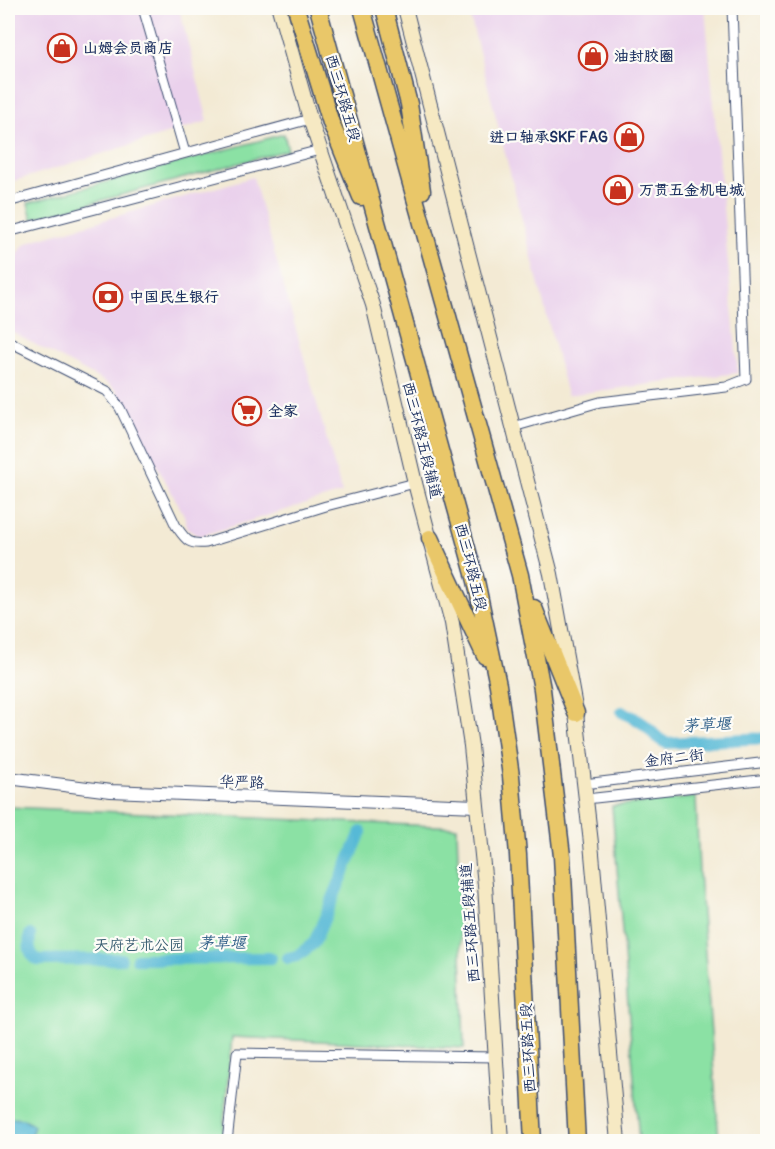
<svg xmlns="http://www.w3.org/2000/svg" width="775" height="1149" font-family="Pangolin,'LXGW WenKai TC',sans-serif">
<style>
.built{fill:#ead1ec}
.green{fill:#8be1a4;stroke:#538881;stroke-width:1.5}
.water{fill:#57b9d6;stroke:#39749a;stroke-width:1.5}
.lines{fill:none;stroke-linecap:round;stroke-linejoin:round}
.canal{stroke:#57b9d6;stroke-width:12}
.minor-casing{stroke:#3b4b70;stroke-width:11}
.tertiary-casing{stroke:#3b4b70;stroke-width:14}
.secondary-casing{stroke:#3b4b70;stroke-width:16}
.trunk-casing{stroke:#3b4b70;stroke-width:19}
.minor{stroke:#fff;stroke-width:9}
.tertiary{stroke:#fff;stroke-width:12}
.secondary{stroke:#f6e9c3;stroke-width:14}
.trunk{stroke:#e9c769;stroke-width:16}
.labels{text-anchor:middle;stroke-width:4.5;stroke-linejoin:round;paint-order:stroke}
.poi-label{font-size:15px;font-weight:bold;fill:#1b2f5e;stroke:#fdfcf7;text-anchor:start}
.street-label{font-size:15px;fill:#1b2f5e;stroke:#fdfcf7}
.park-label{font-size:15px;fill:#375c70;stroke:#fdfcf7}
.water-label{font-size:16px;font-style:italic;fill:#305f88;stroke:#fdfcf7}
</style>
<rect width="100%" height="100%" fill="#fdfcf7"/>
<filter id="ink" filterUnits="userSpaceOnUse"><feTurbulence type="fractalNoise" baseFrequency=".0167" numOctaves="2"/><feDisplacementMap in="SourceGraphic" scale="12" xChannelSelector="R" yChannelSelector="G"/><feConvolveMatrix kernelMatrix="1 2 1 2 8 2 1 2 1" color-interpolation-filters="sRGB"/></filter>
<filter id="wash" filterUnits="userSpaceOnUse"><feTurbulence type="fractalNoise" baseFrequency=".008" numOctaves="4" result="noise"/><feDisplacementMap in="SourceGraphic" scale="24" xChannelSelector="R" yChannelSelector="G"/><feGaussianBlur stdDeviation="1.35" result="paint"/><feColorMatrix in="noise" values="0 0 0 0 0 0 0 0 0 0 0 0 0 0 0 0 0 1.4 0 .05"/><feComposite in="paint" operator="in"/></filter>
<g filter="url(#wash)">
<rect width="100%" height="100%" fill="#f3ead4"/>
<!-- built -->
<path class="built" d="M8 8H179L208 121 14 181 8 175Z
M468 8H705L738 373 567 395Z
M253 177 342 493 200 536 195 534 188 529 184 515 116 390 107 383 8 330V281L15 259 24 245 34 240Z"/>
<!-- green -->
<path class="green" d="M284 134 288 150 32 219 28 203Z
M696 797 699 872 719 1141H639L612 806Z
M8 807 457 827 464 1048 232 1037 222 1141 8 1142Z"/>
<!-- water -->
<path class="water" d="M8 1118 23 1119 34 1126 29 1141H8Z"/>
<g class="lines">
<!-- canal -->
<path class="canal" d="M622 712C631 716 640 720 647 727 656 735 654 737 666 743L768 738
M30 935C29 946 28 954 38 960L121 959
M288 958 297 956 314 943 361 832
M137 959 271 958"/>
</g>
</g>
<g filter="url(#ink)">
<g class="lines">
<!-- minor casing -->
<g class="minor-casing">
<path id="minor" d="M143 8 185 153
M8 202 310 119
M8 232 320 150
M8 341 107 391 120 408 176 526C186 540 188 545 206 543L326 506 415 483
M513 427 600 402 726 387 746 379 732 8
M584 784 768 762
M586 799 768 779
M227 1142 237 1053 496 1057"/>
</g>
<!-- tertiary casing -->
<g class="tertiary-casing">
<path id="tertiary" d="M8 778 111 791 476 806"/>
</g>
<!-- secondary casing -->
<g class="secondary-casing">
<path id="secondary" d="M279 8 310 119 373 305 415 483 452 623 471 746 485 885 501 1142
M405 8 551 574 576 713 591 843 618 1142"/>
</g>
<!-- trunk casing -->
<g class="trunk-casing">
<path id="trunk" d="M296 8 331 123 361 197
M318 8 476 581 498 685 511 776 518 855 533 1142
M362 8 520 575 542 689 562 856 577 1142
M384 8 409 104 422 191
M430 538 485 656
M534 608 576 713"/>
</g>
<!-- minor -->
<use href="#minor" class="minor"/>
<!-- tertiary -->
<use href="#tertiary" class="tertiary"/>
<!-- secondary -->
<use href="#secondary" class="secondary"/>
<!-- trunk -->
<use href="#trunk" class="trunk"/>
</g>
</g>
<!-- icons -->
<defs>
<g id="shop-ring" transform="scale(1.5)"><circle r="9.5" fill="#fdfcf7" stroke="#c8321e" stroke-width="1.5"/><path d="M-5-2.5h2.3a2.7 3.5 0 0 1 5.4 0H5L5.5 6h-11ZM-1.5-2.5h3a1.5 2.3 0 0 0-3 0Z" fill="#c8321e"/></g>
<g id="bank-ring" transform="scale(1.5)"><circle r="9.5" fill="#fdfcf7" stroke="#c8321e" stroke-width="1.5"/><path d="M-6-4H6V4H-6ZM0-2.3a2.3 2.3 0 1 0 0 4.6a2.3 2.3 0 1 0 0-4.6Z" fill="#c8321e"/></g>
<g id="supermarket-ring" transform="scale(1.5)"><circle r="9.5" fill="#fdfcf7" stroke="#c8321e" stroke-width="1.5"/><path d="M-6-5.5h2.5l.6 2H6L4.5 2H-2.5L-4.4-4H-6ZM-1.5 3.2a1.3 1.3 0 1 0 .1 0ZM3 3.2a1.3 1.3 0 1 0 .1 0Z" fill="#c8321e"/></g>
</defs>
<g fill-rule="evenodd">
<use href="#shop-ring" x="62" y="48"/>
<use href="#shop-ring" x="593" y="56"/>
<use href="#shop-ring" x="629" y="137"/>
<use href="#shop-ring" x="618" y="190"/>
<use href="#bank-ring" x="108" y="297"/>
<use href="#supermarket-ring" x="247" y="411"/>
</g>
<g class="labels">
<!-- poi labels -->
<g class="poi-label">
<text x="83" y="53">山姆会员商店</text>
<text x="614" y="61">油封胶圈</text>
<text x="608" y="142" text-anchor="end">进口轴承SKF FAG</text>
<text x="639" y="195">万贯五金机电城</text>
<text x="129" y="302">中国民生银行</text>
<text x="268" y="416">全家</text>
</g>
<!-- street labels -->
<g class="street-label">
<text transform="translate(343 98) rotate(74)" y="5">西三环路五段</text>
<text transform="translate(422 440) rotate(76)" y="5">西三环路五段辅道</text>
<text transform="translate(471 567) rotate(76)" y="5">西三环路五段</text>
<text transform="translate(674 758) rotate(-7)" y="5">金府二街</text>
<text transform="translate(242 782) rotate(2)" y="5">华严路</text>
<text transform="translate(470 923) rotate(-94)" y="5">西三环路五段辅道</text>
<text transform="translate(528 1048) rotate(-93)" y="5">西三环路五段</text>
</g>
<!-- park labels -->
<g class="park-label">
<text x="139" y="950">天府艺术公园</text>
</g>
<!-- water labels -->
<g class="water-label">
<text transform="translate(707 724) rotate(-3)" y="6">茅草堰</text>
<text x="222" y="948">茅草堰</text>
</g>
</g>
<!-- margin -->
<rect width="775" height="1149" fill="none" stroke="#fdfcf7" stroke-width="30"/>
</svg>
